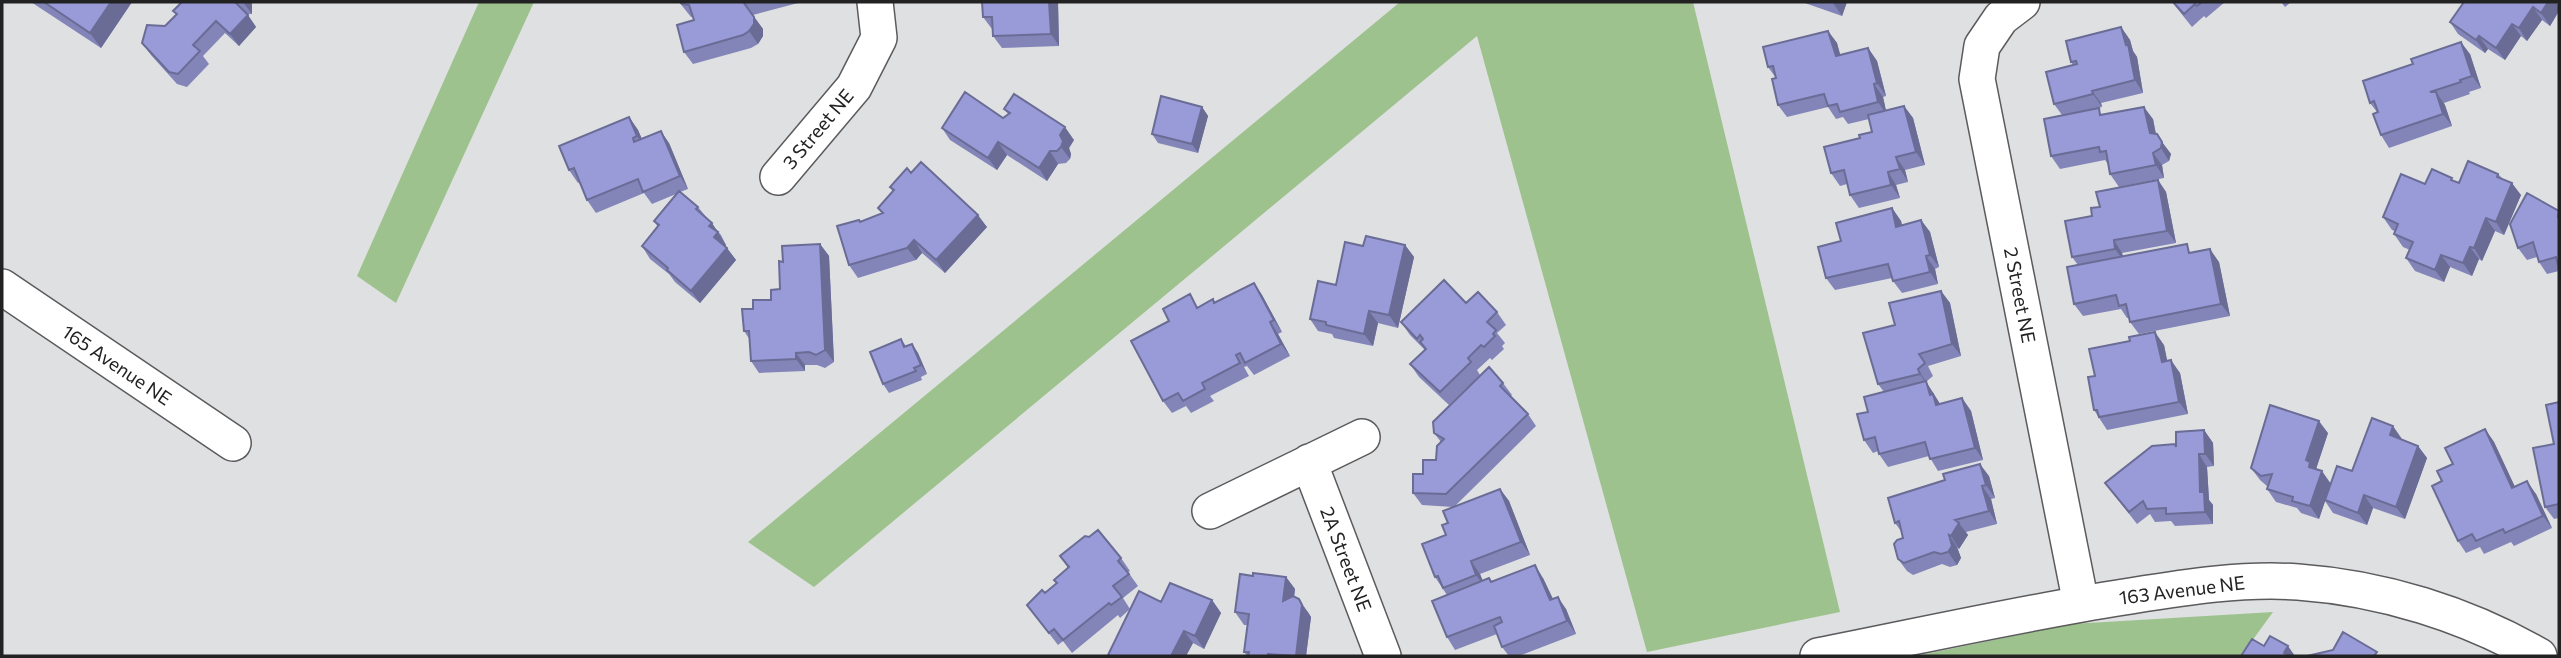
<svg xmlns="http://www.w3.org/2000/svg" width="2561" height="658" font-family="Commissioner,sans-serif">
<style>
.green{fill:#9ec28d}
.lines{fill:none;stroke-linecap:round;stroke-linejoin:round}
.minor-casing{stroke:#5b5b5d;stroke-width:38}
.minor{stroke:#fff;stroke-width:35}
.wall{fill:#8385b9}
.shaded-wall{fill:#6a6c96}
.building{fill:#989bd7;stroke:#6a6c96;stroke-width:2}
.labels{text-anchor:middle;stroke-width:6;stroke-linejoin:round;paint-order:stroke}
.street-label{font-size:19px;fill:#222223;stroke:#fff}
</style>
<rect width="100%" height="100%" fill="#dfe0e2"/>
<!-- green -->
<path class="green" d="M479 2H534L396 303 357 276Z
M1400 2H1693L1840 612 1647 652 1477 36 814 587 748 542Z
M2273 612 2241 656H1916L2071 624Z"/>
<g class="lines">
<!-- minor casing -->
<g class="minor-casing">
<path id="minor" d="M2022 2 2001 18 1982 46 1977 79 2081 604
M778 177 854 87 879 38 875 2
M2 287 233 443
M1309 462 1383 656
M1210 511 1362 437
M1818 656C1920 636 2022 613 2124 597 2181 588 2240 578 2298 582 2382 588 2466 614 2539 656"/>
</g>
<!-- minor -->
<use href="#minor" class="minor"/>
</g>
<!-- wall -->
<path class="wall" d="M31 2H132L101 48Z
M182 2H252V14H247L256 27 239 46 225 33 203 56 209 64 187 87 177 84 151 55 142 43 165 26 176 15 173 11Z
M679 2H798V3L753 15 763 29V36L758 44 751 48 693 64 684 52 694 20 693 17H691Z
M1058 2 1059 46 1002 48 993 36V29H992L983 17Z
M1802 2H1847L1842 16Z
M2172 2H2225L2206 18 2204 16 2192 27Z
M2281 2H2291L2285 7Z
M2464 2H2556L2559 6V11L2550 26 2542 20 2527 41 2521 36 2505 60 2488 49 2485 53 2458 34 2450 22Z
M2121 27 2130 40 2133 51 2137 57 2143 93 2101 103 2102 107 2088 110 2104 115 2153 119 2156 134 2171 154 2169 161 2162 165 2164 178 2119 187 2110 174 2108 164 2105 160 2060 169 2051 156 2062 115 2054 104 2073 65 2071 62Z
M1828 31 1837 43 1840 55 1868 48 1877 61 1886 96 1883 97 1886 111 1904 106 1913 118 1925 165 1905 170 1908 182 1896 185 1900 198 1859 208 1850 195 1847 184 1840 186 1831 173 1860 138 1872 132 1869 119 1848 124 1843 117 1836 119 1828 107 1787 117 1778 105 1776 78 1768 67Z
M2470 54 2481 88 2469 92 2470 94 2444 103 2452 126 2389 148 2381 135 2377 112 2370 103Z
M1202 107 1208 116 1198 153 1158 143 1152 134Z
M1004 109 1074 140 1069 148 1071 154 1070 159 1066 163 1058 164 1047 181 1007 155 997 170 950 140 942 128 1003 118 1008 114Z
M629 117 638 130 642 139 669 143 688 189 680 192 698 207 721 235 726 245 725 246 736 260 700 303 675 282 669 274 650 259 642 246 658 227 654 221 676 194 652 204 644 193 596 213 587 200 580 182 578 183 569 170Z
M911 173 987 227 945 273 922 253 916 260 858 278 849 265 861 222 882 213 878 208 893 192 890 187Z
M2498 174 2502 178 2521 195 2504 235 2495 231 2482 261 2479 259 2472 276 2450 267 2444 282 2415 271 2406 258 2410 250 2403 247 2394 234 2395 231 2392 230 2383 217 2425 184 2455 182 2459 183Z
M2158 180 2166 192 2176 243 2122 253 2123 256 2193 252 2219 262 2230 316 2139 334 2130 322 2129 318H2127L2121 309 2083 316 2074 304 2078 265 2072 257 2100 207Z
M1892 208 1901 221 1902 225 1921 220 1930 232 1939 267 1935 269 1938 284 1902 293 1893 281 1892 278 1835 290 1826 278 1841 241Z
M2559 211V271L2547 274 2539 262 2537 257 2527 260 2518 248Z
M820 244 829 256 834 362 825 368 817 365H805V371L759 373 751 361 750 340 744 331 753 309 771 300 780 289 783 262Z
M1405 245 1414 257 1398 328 1378 323 1373 346 1334 338 1332 334 1318 331 1310 319 1363 246Z
M1254 283 1262 295 1282 332 1278 334 1290 356 1254 375 1247 366 1244 367 1249 376 1210 396 1214 401 1191 413 1186 406 1172 413 1163 401 1199 307 1215 303Z
M1941 291 1950 303 1961 356 1928 366 1933 376 1927 381V383L1940 404 1962 398 1971 411 1983 460 1938 471 1929 456 1888 467 1879 454 1878 451 1873 453 1864 440 1868 412 1884 392 1878 384 1895 325Z
M1497 312 1506 325 1497 333 1505 343 1502 346 1504 349 1492 360 1490 358 1477 370 1480 375 1449 405 1419 377 1410 364 1425 350 1410 335 1401 322Z
M901 339 906 346 912 344 918 353 927 374 921 377 922 380 889 393 883 384Z
M2164 345 2167 361 2180 373 2188 414 2107 430 2094 410 2095 376Z
M1503 383 1512 395 1511 396 1528 414 1536 426 1455 506 1500 489 1509 501 1530 555 1480 574 1483 581 1492 582 1543 578 1553 599 1566 609 1576 634 1519 656H1509L1502 647 1497 634 1455 650 1447 637V595L1435 577 1446 535 1448 523 1453 507 1422 505 1413 493 1423 474 1436 460 1441 442 1434 433Z
M2559 402V518L2554 519 2545 507Z
M2485 429 2494 442 2515 487 2536 494 2552 528 2514 546 2511 542 2484 554 2480 547 2466 553 2458 541 2453 464Z
M2204 430 2213 443 2214 466 2207 467 2209 500 2213 505V524L2175 526 2171 521 2155 522 2150 514 2137 524 2105 483 2176 447Z
M2328 433 2316 469 2331 484 2352 471 2402 439 2418 446 2427 458 2405 519 2373 508 2367 525 2333 513 2325 501 2319 519 2301 513 2297 508 2276 502 2267 489 2268 487 2260 480 2251 468Z
M1989 476 1995 498 1991 499 1997 524 1966 532 1968 535 1959 549 1957 547 1961 558 1957 565 1950 567 1942 564 1913 575 1907 571 1898 559 1903 538 1901 531 1895 523Z
M1060 556 1121 558 1130 571 1128 572 1138 586 1123 598 1130 609 1120 618 1118 615 1072 653 1063 641 1058 645 1027 605 1056 584 1068 568Z
M1253 576 1286 577 1295 589 1294 597 1308 612 1311 617 1306 656H1247L1244 652 1248 625H1244L1235 612Z
M1212 600 1221 613 1204 649 1193 643 1186 656H1109L1108 655 1161 602Z"/>
<!-- shaded-wall -->
<path class="shaded-wall" d="M111 2H132L101 48 90 33Z
M243 2H252V14Z
M1049 2H1058L1059 46 1051 34Z
M1834 2H1847L1842 16 1833 3Z
M2548 2H2556L2559 6V11L2550 26 2541 13Z
M2533 7 2542 20 2527 41 2519 28Z
M248 15 256 27 239 46 230 34Z
M754 17 763 29V36L758 44 749 31Z
M2512 24 2521 36 2505 60 2496 48Z
M2121 27 2130 40 2133 51 2137 57 2143 93 2135 80Z
M1828 31 1837 43 1844 68 1836 56Z
M2479 36 2488 49 2485 53 2476 40Z
M2461 42 2470 54 2481 88 2472 76Z
M1868 48 1877 61 1886 96 1877 83Z
M1874 84 1883 97 1887 115 1878 102Z
M2092 91 2101 103 2102 107 2093 94Z
M2436 92 2445 105 2452 126 2443 114Z
M1904 106 1913 118 1925 165 1916 152Z
M1202 107 1208 116 1198 153 1192 144Z
M2144 107 2153 119 2158 146 2150 133Z
M629 117 638 130 646 149 637 136Z
M1065 127 1074 140 1069 148 1071 154 1070 159 1061 147 1060 135Z
M661 131 669 143 688 189 680 176Z
M998 142 1007 155 997 170 988 158Z
M2162 142 2171 154 2169 161 2161 148Z
M1050 151 1058 164 1047 181 1039 168Z
M2153 153 2162 165 2164 178 2156 165Z
M1896 157 1905 170 1908 182 1900 169Z
M1888 172 1896 185 1900 198 1891 185Z
M2158 180 2166 192 2176 243 2167 231Z
M2512 183 2521 195 2504 235 2496 222Z
M1892 208 1901 221 1905 239 1896 227Z
M978 215 987 227 945 273 936 260Z
M2486 218 2495 231 2482 261 2474 248Z
M1921 220 1930 232 1939 267 1930 255Z
M712 223 726 245 723 249 714 237 709 226Z
M914 240 922 253 916 260 907 248Z
M2114 240 2122 253 2124 261 2115 249Z
M820 244 829 256 834 362 825 350Z
M1405 245 1414 257 1398 328 1389 315Z
M2470 247 2479 259 2472 276 2463 263Z
M727 248 736 260 700 303 691 291Z
M2210 249 2219 262 2230 316 2221 304Z
M2441 255 2450 267 2444 282 2435 270Z
M1926 256 1935 269 1938 284 1930 272Z
M1254 283 1262 295 1282 332 1274 320Z
M1941 291 1950 303 1961 356 1952 344Z
M1369 311 1378 323 1373 346 1364 334Z
M1270 322 1278 334 1290 356 1281 344Z
M2155 332 2164 345 2170 374 2162 362Z
M912 344 918 353 927 374 921 365Z
M796 353 805 365V371L796 359Z
M2171 360 2180 373 2188 414 2179 402Z
M1918 369 1942 407 1945 417 1930 395 1927 385 1920 374Z
M1962 398 1971 411 1983 460 1975 448Z
M2319 421 2328 433 2316 469 2309 467 2306 460Z
M2393 426 2402 439 2399 448 2390 435Z
M2485 429 2494 442 2521 500 2512 488Z
M2204 430 2213 443 2214 466 2205 454Z
M2418 446 2427 458 2405 519 2396 507Z
M2199 454 2207 467 2209 500 2213 505V524L2205 512 2200 492Z
M1980 464 1989 476 1995 498 1986 485Z
M2322 471 2331 484 2319 519 2310 506Z
M2527 481 2536 494 2552 528 2543 516Z
M1982 486 1991 499 1997 524 1989 511Z
M1500 489 1509 501 1530 555 1521 542Z
M2364 495 2373 508 2367 525 2358 513Z
M1959 523 1968 535 1959 549 1951 536Z
M1949 535 1957 547 1961 558 1957 565 1948 552Z
M1471 561 1480 574 1485 587 1476 575Z
M1535 565 1543 578 1559 612 1550 600Z
M1286 577 1295 589 1292 614 1283 601Z
M1558 597 1566 609 1576 634 1567 621Z
M1299 599 1311 617 1306 656H1296Z
M1212 600 1221 613 1204 649 1195 636Z
M1184 631 1193 643 1186 656H1171Z
M2288 646 2295 656H2286L2284 653Z"/>
<!-- building -->
<path class="building" d="M44 2H111L90 33Z
M182 2H235L248 15 230 34 216 21 193 45 200 51 178 74 169 72 142 43 147 25 165 26 177 14 173 11Z
M680 2H748L744 3 754 17V24L749 31 743 35 684 52 677 25 694 20 689 5 682 4Z
M982 2H1049L1051 34 993 36 992 17H983Z
M2173 2H2202L2197 6 2195 4 2184 14Z
M2464 2H2548L2541 13 2533 7 2519 28 2512 24 2496 48 2479 36 2476 40 2450 22Z
M2121 27 2126 45 2128 44 2135 80 2092 91 2093 94 2054 104 2046 72 2077 64 2076 61 2071 62 2066 41Z
M1828 31 1836 56 1868 48 1877 83 1874 84 1878 102 1840 112 1837 104 1828 106 1824 94 1778 105 1772 79 1776 78 1773 66 1768 67 1763 47Z
M2461 42 2472 76 2460 80 2461 82 2430 92H2436L2443 114 2381 135 2373 114 2378 112 2374 101 2370 103 2363 81 2413 64 2411 59Z
M965 92 1003 118 1010 113 1004 109 1014 94 1065 127 1060 135 1063 141 1061 147 1057 151H1050L1039 168 998 142 988 158 942 128Z
M1161 96 1202 107 1192 144 1152 134Z
M1904 106 1916 152 1896 157 1900 169 1888 172 1891 185 1850 195 1844 170 1831 173 1824 147 1860 138 1859 135 1872 132 1868 115Z
M2144 107 2150 133 2157 134 2162 142 2161 148 2153 153 2156 165 2110 174 2106 151 2100 152 2099 147 2051 156 2044 119 2099 108 2100 115Z
M629 117 637 136 633 138 634 142 661 131 680 176 643 192 638 179 587 200 574 168 569 170 559 146Z
M2468 161 2498 174 2497 177 2512 183 2496 222 2486 218 2474 248 2470 247 2463 263 2441 255 2435 270 2406 258 2413 242 2394 234 2398 224 2383 217 2401 174 2425 184 2432 169 2452 178 2451 180 2459 183Z
M921 162 978 215 936 260 914 240 907 248 849 265 837 226 859 220 860 222 883 213 878 208 894 190 890 187 907 168 911 173Z
M2158 180 2167 231 2114 240 2115 249 2072 257 2065 221 2092 216 2091 208 2100 207 2096 192Z
M679 191 698 207 696 209 712 223 709 226 718 232 714 237 727 248 691 291 667 270 668 268 642 246 659 225 654 221Z
M2527 193 2559 211 2558 217H2559V269L2556 257 2539 262 2533 242 2518 248 2510 224Z
M1892 208 1896 227 1921 220 1930 255 1926 256 1930 272 1893 281 1888 264 1826 278 1818 247 1841 241 1836 223Z
M1366 236 1405 245 1389 315 1369 311 1364 334 1326 325V322L1310 319 1318 281 1336 285 1345 242 1363 246Z
M820 244 825 350 816 355 809 352 796 353V359L751 361 749 331H744L742 309H753V300H771V290L780 289 779 261 783 262 782 246Z
M2187 244 2189 253 2210 249 2221 304 2130 322 2126 304 2119 306 2116 295 2074 304 2067 267Z
M1444 280 1466 303 1478 292 1497 312 1487 322 1496 330 1493 334 1495 336 1484 347 1481 345 1468 358 1471 362 1440 392 1410 364 1426 349 1420 342 1423 339 1420 335 1417 339 1401 322Z
M1254 283 1274 320 1270 322 1281 344 1245 363 1240 353 1236 355 1240 363 1202 383 1205 389 1183 401 1178 393 1163 401 1131 341 1169 321 1163 309 1190 294 1197 308 1213 299 1214 303Z
M1941 291 1952 344 1919 354 1925 363 1918 369 1920 374 1878 384 1863 333 1895 325 1889 303Z
M2155 332 2162 362 2171 360 2179 402 2099 417 2097 410H2094L2088 377 2095 376 2089 349 2130 341 2129 337Z
M901 339 904 347 912 344 921 365 914 368 916 371 883 384 870 352Z
M1489 367 1503 383 1500 386 1528 414 1446 494 1413 493V474H1423V460H1436L1437 446 1444 439 1434 433 1433 422Z
M1926 381 1930 395 1933 394 1936 405 1962 398 1975 448 1930 459 1925 442 1879 454 1875 437 1864 440 1857 414 1868 412 1864 397Z
M2559 402V504L2545 507 2533 448 2554 444 2546 405Z
M2270 405 2319 421 2306 460 2310 462 2309 467 2322 471 2310 506 2292 501 2293 497 2267 489 2272 474 2261 476 2251 468Z
M2372 418 2393 426 2390 435 2418 446 2396 507 2364 495 2358 513 2325 500 2337 466 2352 471Z
M2485 429 2512 488 2527 481 2543 516 2505 533 2503 529 2476 541 2472 534 2458 541 2432 486 2442 481 2437 471 2453 464 2445 448Z
M2204 430 2205 454H2199L2200 492H2204L2205 512 2166 514V508L2147 509 2143 501 2129 512 2105 483 2152 446 2175 444 2176 447V432Z
M1980 464 1986 485 1982 486 1989 511 1955 520 1959 523 1951 536 1949 535 1952 546 1948 552 1941 554 1934 552 1904 563 1898 559 1894 544 1897 540 1903 538 1899 521 1895 523 1888 498 1945 480 1943 474Z
M1500 489 1521 542 1471 561 1476 575 1443 588 1438 576 1435 577 1422 544 1446 535 1442 525 1448 523 1443 511Z
M1098 530 1121 558 1118 561 1129 574 1113 586 1122 597 1111 605 1109 603 1063 640 1054 629 1049 633 1027 605 1042 590 1045 593 1057 583 1054 580 1069 567 1060 556 1085 536 1089 537Z
M1535 565 1550 600 1558 597 1567 621 1502 647 1494 626 1502 622 1500 617 1447 637 1432 601 1489 578 1491 582Z
M1253 573 1286 577 1283 601 1293 596 1299 599 1302 605 1296 656 1268 654V656H1248L1249 652H1244L1249 614 1235 612 1240 574 1253 576Z
M1170 583 1212 600 1195 636 1184 631 1171 656H1110L1108 655 1139 591 1161 602Z
M2343 632 2377 652 2374 656H2307L2333 650Z
M2270 636 2288 646 2284 653 2289 656H2241L2252 639 2264 646Z"/>
<g class="labels">
<!-- street labels -->
<g class="street-label">
<text transform="translate(818 129) rotate(-50)" y="7">3 Street NE</text>
<text transform="translate(2020 295) rotate(79)" y="7">2 Street NE</text>
<text transform="translate(117 365) rotate(34)" y="7">165 Avenue NE</text>
<text transform="translate(1346 559) rotate(69)" y="7">2A Street NE</text>
<text transform="translate(2182 590) rotate(-7)" y="7">163 Avenue NE</text>
</g>
</g>
<!-- border -->
<rect width="2561" height="658" fill="none" stroke="#222223" stroke-width="7"/>
</svg>
